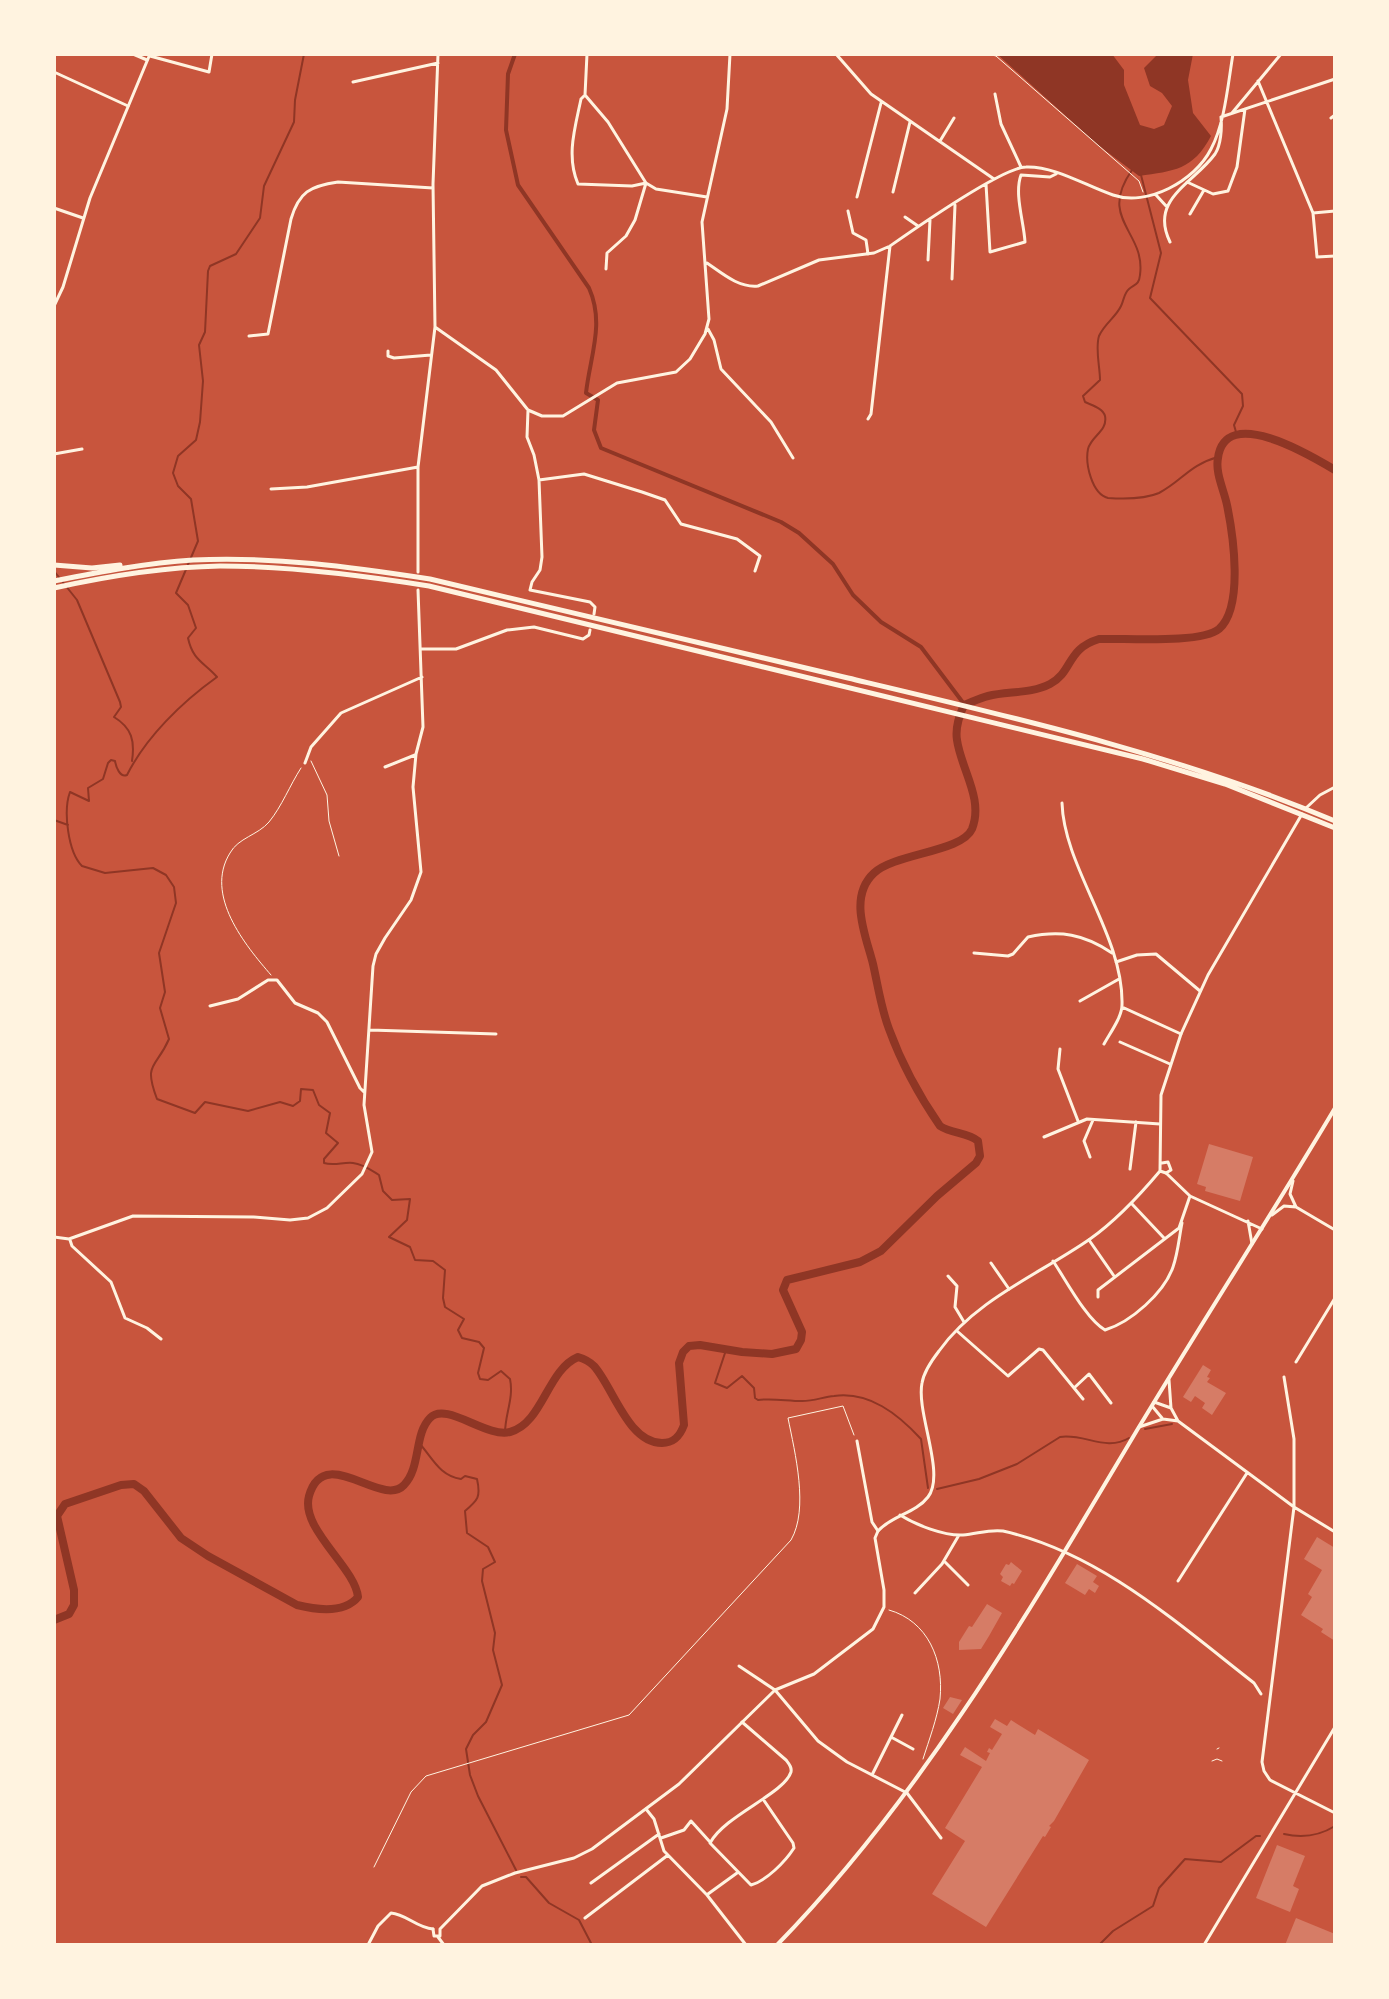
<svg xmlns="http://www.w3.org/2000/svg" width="1389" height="1999" font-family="'Sofia Sans Condensed',sans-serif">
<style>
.water{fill:#8f3625}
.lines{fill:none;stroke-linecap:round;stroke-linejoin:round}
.stream{stroke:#8f3625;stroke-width:2}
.canal{stroke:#8f3625;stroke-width:4}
.river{stroke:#8f3625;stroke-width:8}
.building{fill:#d67c66}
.path{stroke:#fff3e0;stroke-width:1}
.service{stroke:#fff3e0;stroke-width:1}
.minor{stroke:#fff3e0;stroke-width:3}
.tertiary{stroke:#fff3e0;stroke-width:3}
.primary{stroke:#fff3e0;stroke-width:4}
.motorway{stroke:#fff3e0;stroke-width:5}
</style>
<rect width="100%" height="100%" fill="#c8553d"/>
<!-- water -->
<path class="water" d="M997 54H1112L1124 70V85L1140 125 1154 129 1164 125 1172 106 1162 93 1150 86 1144 68 1158 54H1193L1188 80 1193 113 1211 136C1193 170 1174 171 1139 176L1098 145Z"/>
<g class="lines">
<!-- stream -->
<path class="stream" d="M304 54 295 100 294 122 264 186 260 218 236 254 210 266 208 271 205 332 199 345 203 381 200 422 196 440 178 456 173 473 178 486 191 499 198 541 176 593 188 605 196 628 188 638C193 661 204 662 217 677 182 702 146 737 127 775 120 778 116 767 115 761L111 760 108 763 103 779 88 788 89 801 70 792C63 811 68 852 82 866L105 873 153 868 166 875 174 887 176 903 159 953 165 992 160 1008 169 1039C156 1069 143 1062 157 1099L195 1113 205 1102 248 1111 280 1102 293 1106 300 1101 301 1089 313 1090 319 1105 330 1113 326 1133 338 1143 324 1159V1163C334 1166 343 1162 353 1163 363 1164 371 1170 379 1175L383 1191 392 1200 410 1199 407 1220 389 1237 410 1247 415 1260 433 1261 445 1270 443 1298 445 1307 464 1319 458 1330 462 1338 479 1342 484 1348 478 1373 480 1379 488 1380 501 1371 510 1379C514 1398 505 1414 505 1433
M1132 170C1097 220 1146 231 1140 275 1139 285 1135 284 1129 289 1124 293 1124 300 1121 306 1116 317 1104 324 1099 336 1095 349 1100 367 1100 380L1083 396 1085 402C1091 405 1103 408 1105 416 1108 431 1091 436 1088 449 1085 464 1092 494 1108 498 1123 499 1145 499 1159 493 1182 481 1189 465 1218 457
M1141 175 1161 253 1150 298 1242 394 1243 406 1234 425 1236 432
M54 571 77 600 120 702 121 707 114 717C132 728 135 741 132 761
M54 820 68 825
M726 1350 715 1383 727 1388 742 1376 754 1388 755 1398 758 1400C773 1398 787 1401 802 1401 814 1401 823 1397 834 1396 869 1391 898 1414 921 1439L928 1488
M1145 1429 1172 1424
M420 1444C433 1459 440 1476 461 1479L465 1476 477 1479C481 1497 478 1500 465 1511L467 1533 488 1547 495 1562 483 1569 482 1581 495 1633 493 1650 502 1685 486 1722 473 1735 466 1749 470 1775 478 1796 516 1870
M937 1489 979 1479 1017 1464 1060 1437C1084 1433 1106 1452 1129 1438
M1284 1834C1301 1838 1319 1836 1335 1826
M521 1877H526L549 1903 579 1920 592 1945
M1099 1945 1113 1931 1153 1906 1159 1888 1185 1859 1221 1862 1256 1836H1260"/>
<!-- canal -->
<path class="canal" d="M515 54 508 74 506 130 518 185 589 288C605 324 590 356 586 393L598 400 594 430 601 448 781 522 799 533 833 564 853 595 881 622 921 647 964 704"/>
<!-- river -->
<path class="river" d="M54 1620 69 1614 74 1605V1590L57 1516 65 1504 121 1485 134 1484 144 1491 181 1538 208 1556 297 1605C317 1610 344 1614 358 1597 355 1567 300 1529 309 1496 324 1442 382 1509 404 1485 421 1468 414 1434 430 1418 446 1401 486 1438 510 1432 543 1423 547 1370 578 1357 585 1359 589 1361 594 1366 613 1387 628 1443 662 1443 674 1443 680 1436 684 1425L679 1363 683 1352 689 1346 700 1345 742 1352 772 1354 796 1349 801 1340 802 1332 783 1290 787 1280 860 1262 881 1251 937 1196 976 1163 980 1156 978 1141C968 1132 952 1134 940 1126 920 1097 901 1062 889 1029 881 1008 878 986 873 964 866 936 848 897 874 873 896 853 962 852 972 829 984 799 961 769 957 740 955 728 959 716 964 705 972 702 980 698 988 696 1008 691 1031 694 1050 684 1073 672 1066 649 1099 639 1125 638 1201 644 1219 629 1244 607 1233 534 1227 505 1224 490 1215 473 1218 458 1225 404 1310 455 1335 470"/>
</g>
<!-- building -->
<path class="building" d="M1209 1144 1253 1157 1240 1201 1205 1191 1206 1187 1197 1184Z
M1203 1365 1211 1370 1207 1377 1210 1378 1207 1382 1226 1393 1212 1415 1202 1408 1205 1403 1195 1396 1191 1402 1183 1397Z
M1317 1537 1335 1548V1641L1321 1632 1323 1629 1301 1615 1312 1597 1308 1594 1322 1570 1304 1559Z
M1011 1562 1022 1571 1014 1584 1012 1583 1010 1586 1001 1581 1003 1577 1000 1574 1006 1564 1009 1565Z
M1077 1564 1097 1576 1093 1582 1099 1586 1095 1593 1089 1589 1085 1595 1065 1583Z
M987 1604 1002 1613 989 1636 981 1649 959 1650V1642L969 1626 972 1627Z
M950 1697 962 1700 953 1714 943 1708Z
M995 1719 1007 1726 1011 1720 1035 1735 1038 1729 1089 1760 1054 1821 1049 1826 1051 1827 1045 1837 1043 1836 986 1927 932 1894 965 1841 945 1828 982 1767 960 1755 965 1747 986 1761 990 1753 987 1752 989 1748 992 1750 1002 1734 990 1727Z
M1277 1845 1305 1856 1293 1886 1299 1889 1290 1912 1256 1898Z
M1296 1918 1335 1934 1333 1945H1285Z"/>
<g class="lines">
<!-- path -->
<path class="path" d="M988 54 996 56 1139 181 1143 192
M311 761 327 795 329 821 339 856
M271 975C245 945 204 895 230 853 238 838 258 835 269 822 282 806 290 785 301 768
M889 1610C928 1621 944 1660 940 1699 937 1719 929 1740 923 1759
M374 1867 411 1792 426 1776 629 1715 791 1540C809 1509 795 1453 788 1418L843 1406 854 1435"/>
<!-- service -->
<path class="service" d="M1217 1749 1219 1748
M1212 1761 1217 1759 1222 1761"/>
<!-- minor -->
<path class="minor" d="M133 54 147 60
M587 54 585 95 608 122 646 183 656 189 707 197
M836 54 871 94 994 179
M150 56 209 72 212 54
M54 72 128 106
M1258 81 1313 213
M353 82 438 63
M995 94 1001 124 1021 167
M584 96 581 99C575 128 566 156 578 184L632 186 646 183
M1232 113 1281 54
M1221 117 1335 79
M1331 118 1335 115
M940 141 954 118
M1187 182 1213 194 1228 191 1237 167 1245 109
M986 184 990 252 1025 242C1024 222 1014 194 1021 175L1050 177 1056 174
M893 192 910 122
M1156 195 1167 207
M857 197 881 103
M54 208 83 218
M848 211 853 233 866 240 868 254
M1335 211 1313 213 1317 257 1335 256
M1190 214 1204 190
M905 217 918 226
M1170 242C1149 199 1193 184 1215 154 1221 145 1222 128 1221 117
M928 260 930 220
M707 263C723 274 739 288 758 286L819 260 874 253 890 246C913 230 1003 167 1026 167 1055 166 1086 186 1113 195 1147 207 1195 181 1211 149 1225 123 1228 83 1233 54
M606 269 607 253 626 236 635 220 646 183
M952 279 955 205
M435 327 496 370 528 410 527 437 534 455 539 480 542 557 540 570 532 582 530 590 590 602 595 607 594 614
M708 329 714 340 721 369 771 422 793 458
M249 336 268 334 291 219C299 192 310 186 338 182L433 188
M388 351V356L394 358 431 355
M528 410 542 416H563L617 383 676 372 690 359 705 334 709 319 702 222 727 109 730 54
M868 419 871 414 890 246
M54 454 82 449
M539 480 584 474 642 492 665 500 681 524 737 539 760 556 755 571
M271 489 307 487 418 467
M418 572V467L435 327 433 184 438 54
M421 649H456L507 630 534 627 583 639 589 635 590 630
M305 763 311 747 341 713 422 677
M385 767 415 755
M1062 803C1064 868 1124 936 1122 1005 1122 1017 1110 1033 1104 1044
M974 953 1008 956 1013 954 1028 937C1060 930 1084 934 1112 953
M1116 962 1137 955 1156 954 1200 991
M1080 1001 1119 979
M210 1006 238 999 268 980H277L295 1003 318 1013 327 1022 360 1088 364 1092
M1122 1007 1181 1034
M370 1030 496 1034
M1120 1042 1170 1064
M1060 1049 1058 1069 1078 1121
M1044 1137 1087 1119 1160 1124
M1090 1157 1084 1141 1093 1120
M1130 1169 1136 1122
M1166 1173 1190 1196 1262 1229
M1293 1181 1290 1194 1296 1207
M1132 1204 1164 1238
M1272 1215 1284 1206 1296 1207 1335 1230
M1248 1221 1252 1244
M54 1237 69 1239 133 1216 254 1217 290 1220 308 1218 327 1208 362 1174 372 1152 364 1105 373 966 376 954 385 938 411 900 421 872 413 787 416 754 423 727 418 590
M70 1240 72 1246 111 1282 125 1318 147 1328 161 1339
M1089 1240 1114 1276
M1053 1261C1066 1280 1086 1319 1105 1330 1131 1322 1164 1293 1173 1267 1178 1253 1179 1238 1182 1223
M991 1263 1009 1289
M948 1276 957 1286 955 1307 964 1322
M1098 1297V1290L1179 1228 1190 1196
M957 1331 1008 1376 1039 1349 1043 1350 1083 1399
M1296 1362 1335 1298
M1284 1377 1294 1439V1507L1262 1762 1264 1771 1270 1780 1335 1813
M1169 1380 1171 1408 1178 1421 1294 1507 1335 1532
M1074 1388 1089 1374 1111 1403
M1154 1402 1171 1408
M1152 1406 1162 1418
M1139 1427 1163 1419 1178 1421
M857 1441 872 1522 878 1531
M900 1515C916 1525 944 1536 963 1535 977 1534 989 1529 1003 1531 1100 1553 1177 1623 1254 1683L1261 1694
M944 1561 968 1585
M1178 1581 1247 1473
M915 1593 942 1564 959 1535
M739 1666 775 1690 818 1741 847 1762 907 1793 941 1838
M742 1722 786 1760C789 1764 792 1767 791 1772 784 1794 725 1815 710 1843L751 1885C766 1881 785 1862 794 1848L793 1843 763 1799
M891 1737 913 1749
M872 1775 902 1715
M646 1809 654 1819 664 1851 707 1895 746 1945
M661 1838 684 1830 691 1821 710 1842
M591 1883 659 1834
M708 1894 737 1873
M585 1918 668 1855
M368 1945 378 1926 391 1913C406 1914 417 1928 433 1929
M1204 1945 1335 1727"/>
<!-- tertiary -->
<path class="tertiary" d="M54 306 63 287 90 198 150 54
M1306 808 1320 795 1335 787
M1160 1171 1166 1173 1171 1170 1168 1162 1162 1163
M433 1929 434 1936H440V1929L482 1886 515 1873 574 1858 592 1849 679 1784 775 1690 814 1674 873 1629 884 1607V1590L875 1538 878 1531C891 1516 916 1513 928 1497 946 1474 916 1413 922 1383 924 1371 932 1360 939 1351 976 1299 1040 1274 1090 1239 1117 1220 1139 1196 1160 1171L1161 1095 1181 1034 1208 975 1302 814
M438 1937 444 1945"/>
<!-- primary -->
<path class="primary" d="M777 1945C922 1796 1027 1615 1133 1437 1199 1327 1269 1219 1335 1108"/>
<!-- motorway -->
<path class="motorway" d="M54 565 92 568 120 565
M54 581C100 572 146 563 193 560 273 556 352 567 430 579 570 612 709 646 848 678 1013 717 1179 755 1335 821
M54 588C108 576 164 567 220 566 290 566 360 575 429 586L1143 759 1225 784 1335 828"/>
</g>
<!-- border -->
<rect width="1389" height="1999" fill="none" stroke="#fff3e0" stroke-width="112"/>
</svg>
